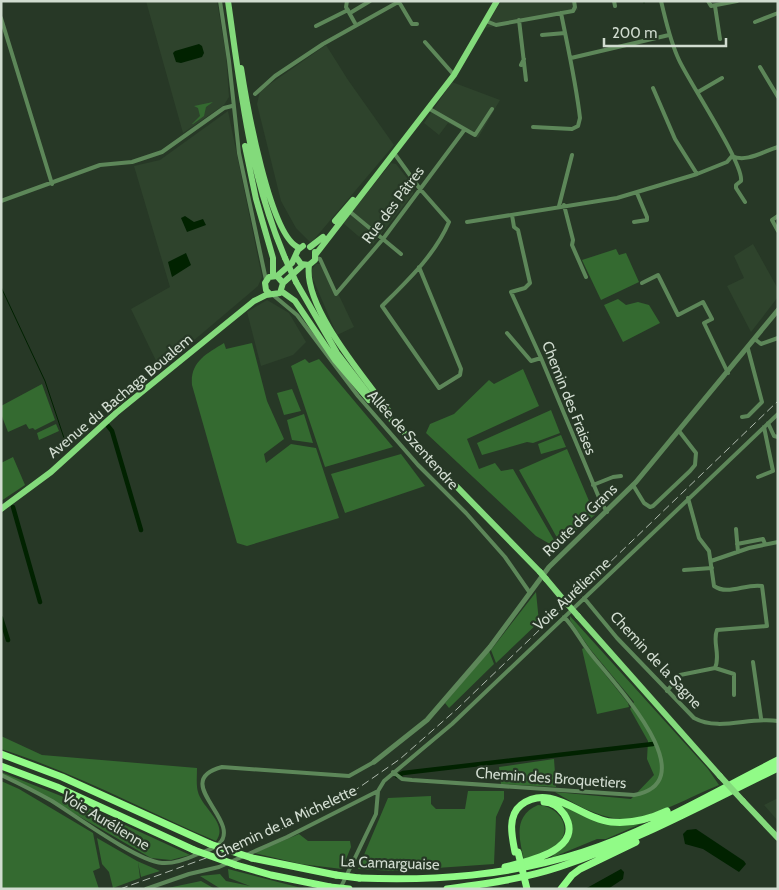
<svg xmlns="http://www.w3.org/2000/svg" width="779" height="890" font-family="Cabin,sans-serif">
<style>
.built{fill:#2e432c}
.green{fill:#346a30}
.water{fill:#012200}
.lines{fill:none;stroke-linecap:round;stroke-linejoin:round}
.stream{stroke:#012200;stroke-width:1}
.canal{stroke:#012200;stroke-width:4.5}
.minor{stroke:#5d8759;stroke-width:4}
.tertiary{stroke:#5d8759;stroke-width:5}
.primary{stroke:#83da7b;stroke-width:6}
.motorway{stroke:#91fb87;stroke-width:7}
.rail{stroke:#aebaad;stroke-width:1;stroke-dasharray:8 4;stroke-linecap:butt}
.primary-bridge{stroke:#83da7b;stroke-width:6}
.motorway-bridge{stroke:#91fb87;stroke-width:7}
.labels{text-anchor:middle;stroke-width:4.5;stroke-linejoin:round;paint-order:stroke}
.street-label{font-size:15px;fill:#d1dcd0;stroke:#273826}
</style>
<rect width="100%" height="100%" fill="#273826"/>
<!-- built -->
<path class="built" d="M146 1H217L226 55 229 97 224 105 183 133Z
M501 1H576L578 10 485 28Z
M326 45 348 80 394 145 311 243 296 228 281 201 257 104 260 91Z
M452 82 500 100 478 138 448 123 439 135 424 123Z
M228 111 262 277 258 286 160 369 131 309 170 287 134 166 160 160Z
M391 163 396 164 414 187 413 194 371 247 343 223Z
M753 244 778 289V297L751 332 727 286 744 278 734 256Z
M316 264H324L354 327 337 335 310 272Z
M267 300 289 313 306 342 293 355 261 366 247 312Z
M778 798V821L764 805Z"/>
<!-- green -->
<path class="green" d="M213 102 206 107 204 116 193 124H192L200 116 198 108 194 106Z
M616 249 619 255 626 253 639 282 601 300 582 260Z
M618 299 626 305 638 302 649 305 660 323 623 342 604 305Z
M224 343 226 349 252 343 267 401 284 439 264 454 266 463 291 444 316 448 339 518 247 546 237 543 192 385C190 362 206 354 224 343Z
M305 359 309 363 319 359 393 447 325 467 291 366Z
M523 369 539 406 467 439 479 469 495 463 501 471 513 469 558 547 557 548 536 536 426 433 430 424 454 414 489 380 494 384Z
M42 384 55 420 35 430 33 428 29 429 26 424 8 432 1 414V406Z
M292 389 301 411 284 415 277 393Z
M551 410 560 433 533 443 527 442 482 455 477 443Z
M304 414 313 443 292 440 287 420Z
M56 424 59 431 39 440 37 433Z
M561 435 566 447 541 454 538 444Z
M567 449 595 515 560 543 519 470Z
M401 454 425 486 345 513 331 474Z
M13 457 25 485 1 501V463Z
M536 592 539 622 496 663 491 650Z
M570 616 708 769 719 785C691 796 650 821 619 819 596 816 574 804 555 792L631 799 654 775 647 759 648 741 630 709 634 702 590 649 570 620Z
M584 648 628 703 629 707 597 714 582 649Z
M489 651 494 664 449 708 445 703Z
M1 736 42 755 197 768C197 776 196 785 198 792 202 808 229 824 216 841 143 810 76 773 1 749Z
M554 759 556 787 501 784 499 767Z
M1 772 71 800 190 855 171 860 151 858 49 799 1 774Z
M1 781 19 789 93 833 100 868 93 871 99 889H1Z
M468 791H504V799L496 817 494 864 394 871 358 869 388 798 431 796V804L436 809H465Z
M562 804 590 817 643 823 606 839H597L551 858 568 840Z
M538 805C559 806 575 829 556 846 548 853 534 856 524 860 519 838 513 816 538 805Z
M299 834 308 841H350L351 847 342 869 301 864 254 853Z
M97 838 137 861 160 871 141 877 138 862 140 878 113 888 109 872 102 864Z
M228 869 305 889H221L200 876 220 874 226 881 250 886 229 878Z
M201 881 215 889H163Z"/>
<!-- water -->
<path class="water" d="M199 44 202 46 204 53 202 57 181 63 176 62 173 53 175 51Z
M185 216 194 222 203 219 206 225 187 232 181 218Z
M186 253 191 265 172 277 168 262Z
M696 829 744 861 746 864 739 872 703 849 685 844 683 834 687 830Z
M621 869 624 872 623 879 608 889H585Z"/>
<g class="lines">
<!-- stream -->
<path class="stream" d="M644 3V1
M1 287 45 381 65 441"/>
<!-- canal -->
<path class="canal" d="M108 426 112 431 141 530
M13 507 40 602
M1 618 8 640
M397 776 403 773 653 744"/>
<!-- minor -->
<path class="minor" d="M220 1 229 61 239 153 266 280
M347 1 346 7 356 25
M614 1 615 6
M661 1C666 21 670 41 679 60 689 82 744 164 741 181L736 185V188L745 202
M708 1 711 6 737 1
M399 2 412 24H417
M715 6 720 39
M350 13 370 1
M1 18 52 184
M519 20 526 80
M486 21 496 25 573 11 575 7 574 1
M755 22 778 13
M316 26 348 10
M542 35 565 33
M425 42 454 75
M571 58 669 35
M521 65 524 59
M760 67 778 97
M653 88 675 139 697 174
M698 92 722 78
M255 94 275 76 323 44 400 1
M428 108 475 135 492 109
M533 127 572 129 578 126 580 118C576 83 568 48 561 13
M394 153 420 189 449 222C435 255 407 281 382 306L439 388 460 375 461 369 419 267
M1 201 100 165 132 162 162 152 224 108 232 106
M564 205 573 240 572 245 586 277
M559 206 572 155
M349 211 401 254
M512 215 514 227 518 230 530 283 525 288 511 292 541 358 600 500 607 512
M778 216 772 220 778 231
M467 222 617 198 697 174 727 162 732 156C746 163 764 151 778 147
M634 222 647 220V217L637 193
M316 258 320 259 336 294 383 239 465 129
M642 283 658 275 678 315 703 302 712 319 704 323 728 373
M273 295 297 315 358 396 418 465 466 513 505 557 530 593
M507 333 531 361 541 358
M756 340 761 344 778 338
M742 417 748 416 762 402 748 349
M768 423 774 436 778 437
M758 477 773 471 764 427
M593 485 613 477 621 476
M633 485 644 503 650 507 653 506 690 471 695 465 696 453 679 431
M736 529 738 552
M737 544 763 539 765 544
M711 561 749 548 778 542
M684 570 712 568
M584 598 617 638 694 718C720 732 750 716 778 721
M753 662 761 718
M715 668 734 674V695
M667 691 680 675 715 668C721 655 712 642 717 630L767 626 762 586C746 583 728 596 714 586L709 551 699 538 688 498
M393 772 402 779 412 780 634 795C709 781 611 680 591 654 581 642 575 628 564 617
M1 775C18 783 36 792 52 801 76 816 137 861 162 863 174 864 187 859 198 854 205 851 214 849 219 844 243 821 169 781 222 767L349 776 374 762
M146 889 189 874 219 867 287 837 378 791
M340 889 376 814 378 791 384 781 452 724 778 414"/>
<!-- tertiary -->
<path class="tertiary" d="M374 762 427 720 490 647 549 567 636 482 778 310"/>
<!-- primary -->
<path class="primary" d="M228 1C241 92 249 173 285 258
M241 68C246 100 270 240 300 248
M245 146 256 199 273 258V276
M335 221 353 200
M310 247 323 237
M316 254 454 75 497 1
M296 257 301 264 309 265 315 260V252
M309 265C303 307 364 377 388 410
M277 276 292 263 298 250 303 246
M296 282 337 353 376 404 540 572
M283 283 303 265
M281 291 295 301 335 360 369 400
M1 509 51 472 116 413 254 301 266 295 280 293 283 283 277 276 269 277 265 283 266 290 270 294
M546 579 562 598
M578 616 720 776
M743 801 778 838"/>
<!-- motorway -->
<path class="motorway" d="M1 754 62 777 210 844
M1 766 57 787 194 850
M515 852C512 837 507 816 521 805 551 782 581 819 611 822 631 824 650 819 667 811
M252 858 336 875
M236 865 271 875 330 887
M505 867C526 862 587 850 564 814 559 807 552 802 544 802
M359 878C435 881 509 876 583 852 651 830 714 792 778 760
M447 889C484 884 523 879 559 867 635 842 706 803 778 768
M561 889 572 875 580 869 636 842"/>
<!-- rail -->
<path class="rail" d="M120 889 270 835 354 791 400 759 457 709 778 401"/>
<!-- primary-bridge -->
<path class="primary-bridge" d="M285 258 296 282
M540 572 546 579
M562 598 578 616
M720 776 743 801"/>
<!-- motorway-bridge -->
<path class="motorway-bridge" d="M210 844 252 858
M194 850 236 865
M518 852 527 889
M336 875 359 878
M330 887 349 889"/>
</g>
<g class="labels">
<!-- street labels -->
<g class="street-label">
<text transform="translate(393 205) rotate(-53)" y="5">Rue des Pâtres</text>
<text transform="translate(120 396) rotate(-40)" y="5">Avenue du Bachaga Boualem</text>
<text transform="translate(569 398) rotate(68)" y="5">Chemin des Fraises</text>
<text transform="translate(413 440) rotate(48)" y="5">Allée de Szentendre</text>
<text transform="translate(580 520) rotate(-44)" y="5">Route de Grans</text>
<text transform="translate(572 594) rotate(-43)" y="5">Voie Aurélienne</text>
<text transform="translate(656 660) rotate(47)" y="5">Chemin de la Sagne</text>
<text transform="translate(551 778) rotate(4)" y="5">Chemin des Broquetiers</text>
<text transform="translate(106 821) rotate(31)" y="5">Voie Aurélienne</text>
<text transform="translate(286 822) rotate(-25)" y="5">Chemin de la Michelette</text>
<text transform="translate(390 863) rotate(2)" y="5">La Camarguaise</text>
</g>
</g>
<!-- border -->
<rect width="779" height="890" fill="none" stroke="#d1dcd0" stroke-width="5"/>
<!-- scale -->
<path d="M604 38v8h122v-8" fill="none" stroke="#d1dcd0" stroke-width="2.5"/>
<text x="612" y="38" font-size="15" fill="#d1dcd0" stroke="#273826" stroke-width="4" paint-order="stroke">200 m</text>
</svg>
